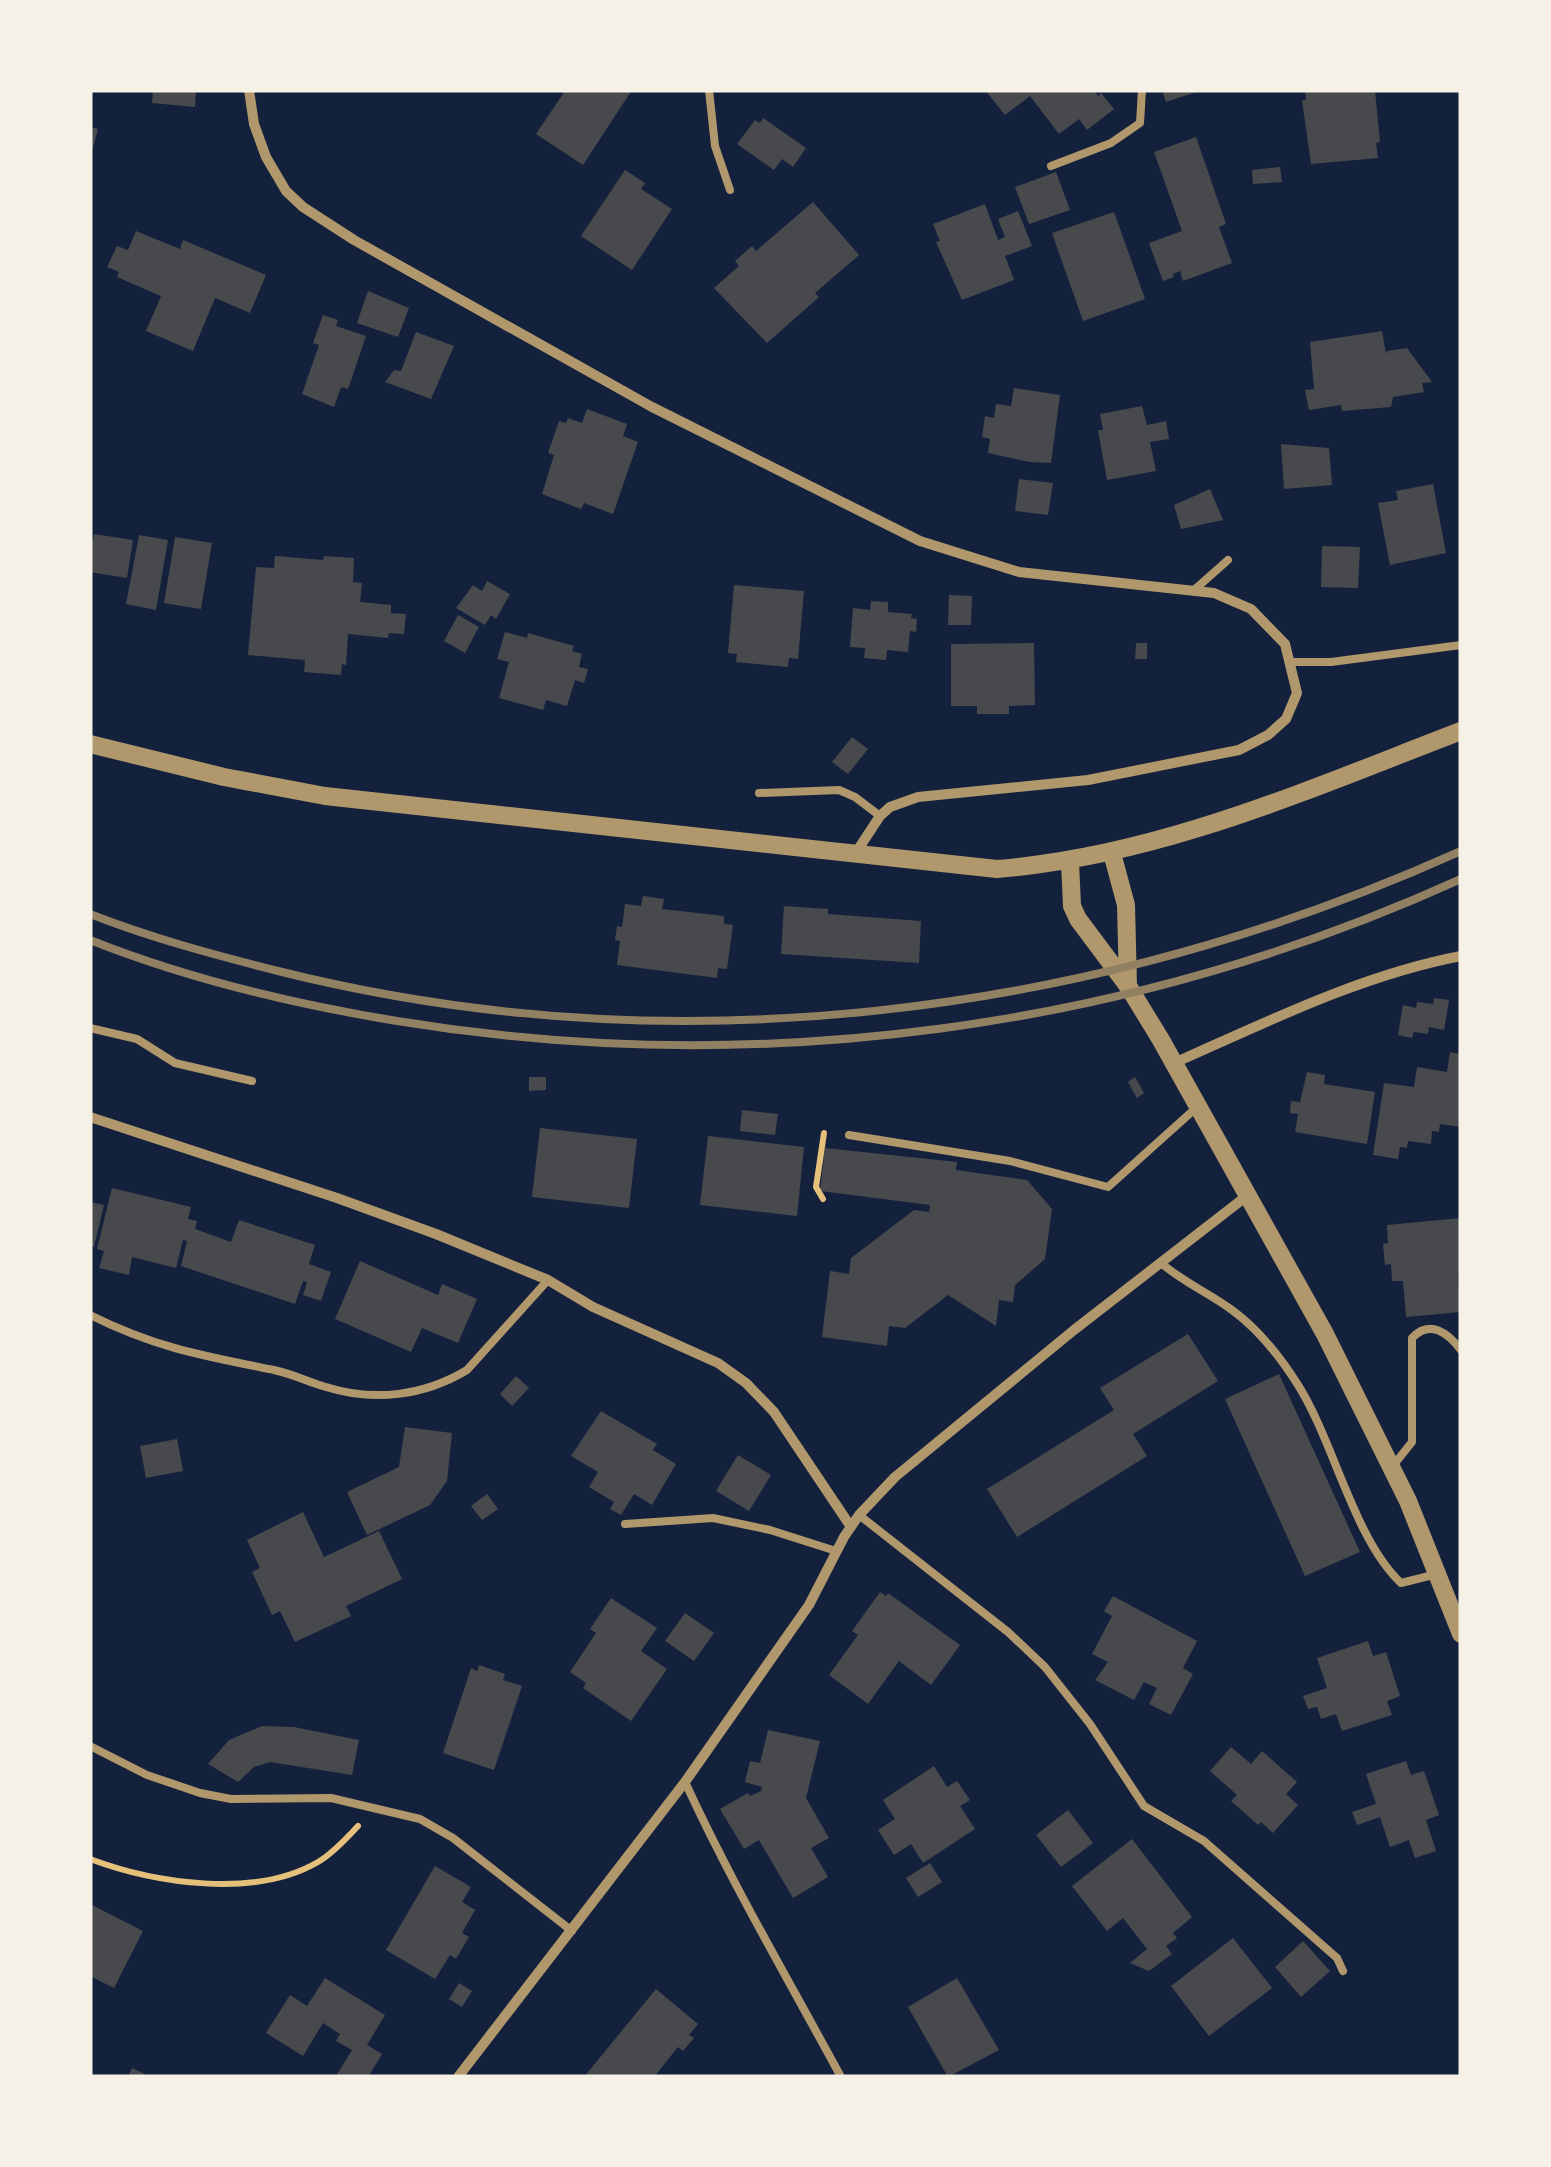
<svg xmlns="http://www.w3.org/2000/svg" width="1551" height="2167" font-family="'PT Sans Narrow',sans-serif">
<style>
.building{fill:#48494c}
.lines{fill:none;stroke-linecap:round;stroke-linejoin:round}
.path{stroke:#e5c07b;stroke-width:6}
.service{stroke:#b1986c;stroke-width:8}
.minor{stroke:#b1986c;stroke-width:10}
.tertiary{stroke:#b1986c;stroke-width:18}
.rail{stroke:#918062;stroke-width:8}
</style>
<rect width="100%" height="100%" fill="#14213d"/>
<!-- building -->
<path class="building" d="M153 90H196L195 107 152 103Z
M562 90H632L583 165 536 134 563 94Z
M985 90H1094L1098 96 1101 93 1114 109 1087 130 1079 119 1059 134 1030 96 1005 115Z
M1162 90H1199V91L1166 102Z
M1305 90H1375L1380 142 1376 143 1378 158 1311 164 1302 100H1306Z
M763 118 806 148 793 167 782 159 774 170 737 144 755 120 760 123Z
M90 127 98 129 91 155H90Z
M1196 137 1226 224 1219 227 1232 263 1183 281 1180 271 1173 274 1174 277 1163 281 1149 243 1182 231 1154 152Z
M1280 167 1282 182 1253 184 1252 170Z
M625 170 645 183 641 189 672 209 632 270 581 236Z
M1056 172 1070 210 1029 224 1015 187Z
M813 202 859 255 815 293 819 297 767 343 714 288 739 266 735 261 752 246 756 251Z
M985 204 998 240 1005 237 998 219 1018 211 1032 246 1005 256 1014 280 962 300 936 242 940 241 933 224Z
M1114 212 1145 299 1083 321 1052 233Z
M136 231 180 249 183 240 266 275 250 313 215 298 193 351 146 331 161 296 117 277 119 272 107 267 117 246 128 250Z
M368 291 409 308 398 337 357 323Z
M323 315 338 320 336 326 366 336 348 389 341 387 334 407 302 394 319 345 313 343Z
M1382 331 1386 354 1387 351 1407 348 1432 382 1422 383 1424 392 1393 397 1391 407 1342 411 1341 405 1309 410 1305 390 1314 389 1310 342Z
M416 332 454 346 431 399 385 382 394 370 401 371Z
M1014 388 1060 395 1051 463 1030 462 988 453 990 439 982 437 985 416 994 418 996 404 1011 406Z
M1142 406 1147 425 1166 421 1169 439 1150 442 1156 471 1107 480 1098 430H1103L1100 414Z
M587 409 627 424 623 436 638 442 613 514 584 503 581 509 542 494 554 455 548 453 559 421 566 423 568 418 582 423Z
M1281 444 1329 448 1332 485 1284 489Z
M1019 479 1053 483 1048 515 1015 511Z
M1433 484 1446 553 1390 565 1378 503 1398 500 1396 491Z
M1210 489 1223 520 1181 529 1174 505Z
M94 534 133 540 127 578 90 572V540H93Z
M139 535 168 540 156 610 126 604Z
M175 537 212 543 201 609 164 603Z
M1322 546 1360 547 1358 588 1321 587Z
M275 556 323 560 324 556 354 558 353 582 362 583 360 602 391 605V613L406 614 404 634 389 633 388 638 348 634 346 665 342 664 341 675 304 672 305 660 248 655 256 567 274 568Z
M487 581 510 594 496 619 491 615 485 625 456 608 473 585 482 591Z
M734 585 804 591 798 659 789 658 788 667 736 662 737 654 728 653Z
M949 595 972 596 971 625H948Z
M871 601 888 602V612L912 614 911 618 917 619 916 632 910 631 908 652 887 650 886 660 864 658 865 648 850 647 853 608 870 610Z
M458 615 479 627 465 653 444 641Z
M505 632 527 638 528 633 574 646 572 651 582 654 579 667 588 669 584 683 575 680 567 706 546 700 543 710 499 698 509 662 497 659Z
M1034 643 1035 705 1009 706V714H977V706H951V644Z
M1136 643H1147V659H1135Z
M852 737 868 749 848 774 832 762Z
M643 896 664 899 662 909 724 916V924L733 925 727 969 718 968 717 978 617 965 620 941 615 940 617 926 622 927 625 904 641 906Z
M784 906 828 909V914L921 921 919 963 781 954Z
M1434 998 1449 1000 1444 1030 1429 1027 1428 1034 1414 1032 1412 1038 1398 1035 1403 1005 1416 1008 1417 1002 1433 1004Z
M1450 1052 1461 1054V1127L1440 1124 1439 1132 1432 1131 1431 1144 1408 1141 1407 1148 1400 1147 1398 1159 1373 1155 1384 1083 1414 1087 1417 1067 1447 1072Z
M1307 1072 1325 1075 1324 1084 1375 1092 1367 1144 1295 1132 1298 1114 1290 1113 1291 1101 1300 1102Z
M529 1077H546V1090L529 1091Z
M1135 1077 1144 1093 1137 1098 1128 1082Z
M742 1110 778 1114 775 1135 740 1131Z
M540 1128 637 1139 629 1208 532 1197Z
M708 1136 804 1147 797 1216 700 1205Z
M825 1148 957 1162 956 1170 1027 1180 1052 1209 1045 1259 1015 1285 1013 1302 999 1300 996 1326 948 1295 905 1328 889 1326 887 1346 822 1337 830 1271 849 1274 851 1258 914 1210 929 1212 930 1205 820 1191Z
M112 1188 191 1207 188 1219 197 1221 195 1229 231 1242 239 1220 315 1245 309 1264 331 1272 321 1301 303 1295 307 1282 303 1281 295 1304 181 1266 187 1241 183 1240 176 1268 132 1257 129 1275 99 1268 104 1251 97 1249Z
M90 1202 104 1205 94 1247 90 1246Z
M1461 1218V1274L1458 1275 1461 1312 1406 1317 1403 1281H1392L1391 1264 1385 1265 1383 1244 1388 1243 1387 1225Z
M360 1261 438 1295 442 1284 477 1299 458 1343 422 1328 411 1352 335 1319Z
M1188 1334 1218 1381 1133 1434 1147 1456 1017 1537 987 1489 1114 1410 1100 1388Z
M1279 1374 1360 1552 1305 1576 1225 1399Z
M516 1376 529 1388 512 1406 500 1394Z
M601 1411 657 1444 653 1450 676 1464 652 1505 634 1494 621 1515 610 1509 614 1502 589 1487 598 1472 571 1456Z
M405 1427 452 1433 447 1481 430 1505 367 1535 347 1492 399 1467Z
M177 1439 183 1471 146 1478 140 1446Z
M738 1455 771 1475 749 1511 716 1491Z
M487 1494 498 1509 482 1520 471 1506Z
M303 1512 324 1557 379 1531 402 1579 346 1606 351 1616 295 1642 280 1611 272 1615 252 1572 260 1568 247 1540Z
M880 1592 886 1596 888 1593 960 1645 931 1685 899 1661 868 1704 829 1675 858 1635 852 1631Z
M1113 1596 1197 1641 1183 1668 1193 1674 1171 1715 1149 1704 1157 1688 1144 1682 1134 1700 1095 1680 1108 1662 1092 1654 1112 1616 1104 1611Z
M611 1598 657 1628 641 1651 667 1669 631 1721 583 1688 586 1683 570 1672 596 1633 590 1629Z
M685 1613 714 1633 694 1661 665 1641Z
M1368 1641 1373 1656 1386 1652 1400 1696 1387 1701 1392 1715 1342 1731 1336 1714 1321 1719 1317 1707 1308 1709 1303 1696 1327 1688 1317 1658Z
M479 1665 505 1674 503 1680 522 1686 494 1770 443 1753 471 1668 477 1671Z
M262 1726 294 1727 359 1740 352 1775 270 1762 254 1767 238 1782 208 1764 229 1740Z
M768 1730 820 1741 806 1798 829 1838 811 1848 828 1877 793 1898 759 1840 744 1849 720 1809 748 1793 750 1796 761 1791 762 1787 745 1782 750 1761 760 1763Z
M1231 1747 1251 1764 1262 1751 1297 1782 1286 1794 1298 1805 1273 1833 1261 1822 1258 1825 1231 1801 1237 1795 1210 1771Z
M1406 1761 1411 1775 1424 1771 1439 1815 1426 1820 1436 1851 1415 1858 1409 1840 1390 1847 1380 1817 1357 1825 1352 1812 1376 1804 1366 1774Z
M934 1766 947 1787 957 1781 970 1800 960 1806 975 1829 923 1863 911 1844 894 1855 878 1830 895 1819 883 1800Z
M1068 1810 1093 1843 1061 1867 1036 1835Z
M1132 1839 1192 1917 1173 1933 1177 1938 1166 1946 1172 1954 1149 1971 1130 1963 1147 1949 1123 1918 1107 1931 1072 1886Z
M930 1863 942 1882 918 1897 906 1878Z
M435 1866 471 1887 462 1902 475 1910 462 1933 469 1937 456 1959 450 1955 435 1979 386 1950Z
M90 1904 143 1931 114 1988 90 1976Z
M1233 1938 1272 1988 1209 2036 1171 1986Z
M1303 1941 1330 1971 1301 1997 1275 1967Z
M325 1978 385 2015 367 2045 382 2054 368 2077 336 2076 352 2050 336 2041 340 2034 323 2023 303 2056 266 2033 290 1995 307 2006Z
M957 1978 999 2050 948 2077 908 2007Z
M459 1983 472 1991 462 2007 449 1999Z
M656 1989 698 2024 689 2035 694 2038 683 2051 678 2047 654 2077H584Z
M132 2068 151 2077H128Z"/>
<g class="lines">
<!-- path -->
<path class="path" d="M823 1199 816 1187 824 1133
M90 1859C154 1883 255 1899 318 1862 332 1854 347 1838 358 1826"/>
<!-- service -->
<path class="service" d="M709 90 715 146 730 190
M1051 166 1111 143 1140 123 1142 90
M1193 591 1228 560
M1291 662H1331L1461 645
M759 793 839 790 855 797 880 816
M90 1028 137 1039 175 1063 252 1081
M849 1135 1010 1161 1108 1187 1196 1108
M1161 1263C1183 1282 1209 1293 1232 1310 1258 1329 1281 1358 1298 1385 1334 1442 1354 1539 1401 1583L1437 1574
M90 1315C156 1348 204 1356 274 1370 293 1374 308 1382 326 1387 374 1402 424 1396 467 1370L548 1280
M1392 1467 1412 1442V1338C1430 1319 1448 1333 1461 1350
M859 1515 1008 1632 1045 1667 1090 1724 1144 1806 1204 1841 1337 1958 1343 1971
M625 1524 713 1518 770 1530 836 1551
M90 1746 147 1775 200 1793 231 1799 331 1798 420 1819 453 1838 572 1931
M685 1782C732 1884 788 1979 841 2077"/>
<!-- minor -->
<path class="minor" d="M249 90 254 124 266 157 286 191 303 207 354 240 652 407 920 541 1019 572 1214 593 1251 609 1285 644 1297 693 1286 719 1268 735 1239 750 1088 780 918 797 890 807 880 816 855 854
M1174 1063C1267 1022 1361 975 1461 956
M90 1117 337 1198 436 1234 548 1280 593 1307 718 1363 746 1383 774 1412 851 1527
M458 2077 685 1782 809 1605 844 1537 859 1515 895 1477 1074 1330 1248 1195"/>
<!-- tertiary -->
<path class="tertiary" d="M90 744 224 777 325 796 997 869C1160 856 1309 789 1461 731
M1112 853 1126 905 1128 986
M1070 862 1072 906 1078 919 1128 986 1161 1040 1325 1334 1408 1501 1461 1634"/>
<!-- rail -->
<path class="rail" d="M90 914C151 938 215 955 278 971 673 1070 1092 1017 1461 851
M90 940C188 979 293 1004 397 1021 757 1080 1128 1030 1461 879"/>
</g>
<!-- border -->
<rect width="1551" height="2167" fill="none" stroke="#f6f1e7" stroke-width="185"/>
</svg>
